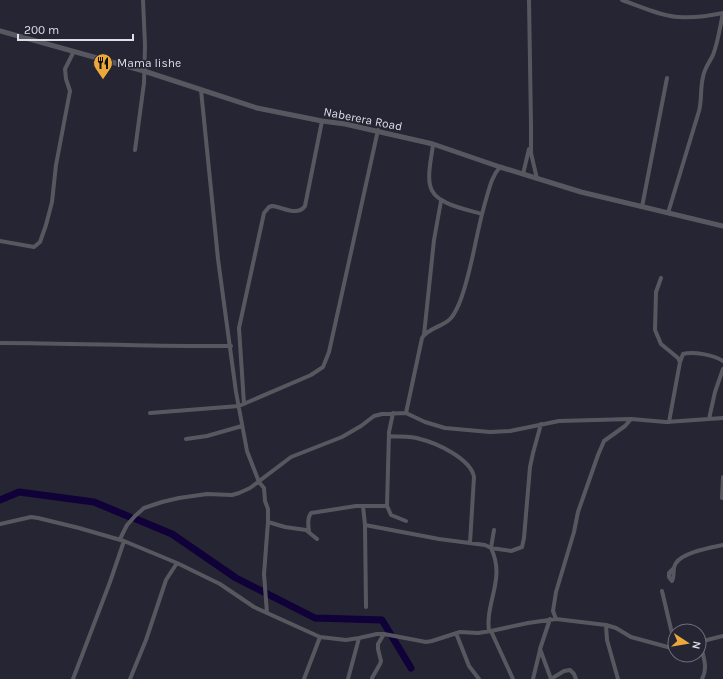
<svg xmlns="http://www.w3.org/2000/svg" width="723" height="679" font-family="Karla,sans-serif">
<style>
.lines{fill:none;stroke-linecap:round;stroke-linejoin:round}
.river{stroke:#100138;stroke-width:7}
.minor{stroke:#57585f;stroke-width:4}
.tertiary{stroke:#57585f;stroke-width:5}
.labels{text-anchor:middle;stroke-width:3.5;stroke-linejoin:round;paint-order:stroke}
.poi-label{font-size:12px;fill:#dfdfe9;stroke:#252533;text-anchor:start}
.street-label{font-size:12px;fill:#dfdfe9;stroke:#252533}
</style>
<rect width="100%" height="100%" fill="#252533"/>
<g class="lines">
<!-- river -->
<path class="river" d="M0 500 19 492 94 502 130 517
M136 519 172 534 236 578 315 618 382 620 411 668"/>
<!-- minor -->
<path class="minor" d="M529 0 531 125V153L537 179
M622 0C640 6 660 16 679 17 694 18 709 16 723 13
M201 90 218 259 236 392 247 451 259 482 264 488 265 501 268 509V522L264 574 267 613
M433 144C432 157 427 172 430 185 433 204 465 209 482 214
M135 150 144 83 145 45 143 0
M523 174 529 149
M642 207 667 78
M668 213 699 111C702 100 700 89 703 77 704 69 709 63 713 55 718 42 720 27 723 13
M0 241 34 247 40 242 46 225 52 202 56 165 70 91 66 79 65 69 74 51
M661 278 656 292 655 330 661 344 678 358 680 362 669 422
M424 335 434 240 441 201
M0 343C77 343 154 347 231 346
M680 362 683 354C693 351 714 355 723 361
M244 404 239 328 264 213 269 207 272 206C283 207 297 217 305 206L322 121
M150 413 239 406 311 375 323 367 329 352 378 130
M393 413 389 432 387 506 391 515 406 521
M406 413 422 338C427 329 441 327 449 320 454 316 456 310 459 304 472 272 475 237 485 203 489 190 491 177 500 167
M709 419 715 392 723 369
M389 436C399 437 411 436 420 439 437 443 471 459 474 477L470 543
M186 439 207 436 242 426
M722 498 723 477
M363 506 365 525 366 607
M268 522 285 527 306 530 317 539
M0 524 31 517 38 518 79 528 124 541 177 563 220 584 254 607 320 637 346 640 359 638 377 634H384L426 642 432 641 460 632 478 633 491 631 528 623 556 619 606 625 616 628 631 637 675 649
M365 525 439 539 485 545 491 548C506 579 485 602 489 631
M494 530 491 548 511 551 522 547 524 538 530 467 533 453 541 424
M309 531C308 525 307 518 311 513L356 506H387
M120 539 127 525 135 516 144 508 162 502 179 498 207 494 232 495 239 493 250 488 291 457 342 437 361 426 374 416 382 414 406 413 425 422 445 428 490 432 510 431 559 421 631 419 666 422 723 418
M674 568 669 573V577L672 581C675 576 672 568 676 563 684 552 710 548 723 545
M662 591 675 646
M550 619 540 649 551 679
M556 619 553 611 556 592 574 532 578 512 598 455 604 441 625 426 631 419
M606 625 607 640 618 679
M491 631 513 679
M456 633 469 666 479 679
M699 642 723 636
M700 642C702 654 709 667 702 679
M372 678 380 664 381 661 378 649V644L384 634
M73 679 110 582 124 541
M130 679 146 640 166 580 177 563
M304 679 320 637
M348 679 359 638
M533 679 540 650
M551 679 564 671 570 670 574 674 576 679"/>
<!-- tertiary -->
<path class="tertiary" d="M0 31 144 71 257 108 322 121 345 124 433 144 500 167 581 192 723 226"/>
</g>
<!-- icons -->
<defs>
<g id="restaurant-pin" transform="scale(1)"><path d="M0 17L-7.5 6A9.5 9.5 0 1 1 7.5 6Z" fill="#eca93b" stroke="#252533"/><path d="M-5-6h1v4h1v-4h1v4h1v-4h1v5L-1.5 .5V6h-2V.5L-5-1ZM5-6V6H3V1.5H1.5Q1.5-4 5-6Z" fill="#111"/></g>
</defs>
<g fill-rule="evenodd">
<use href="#restaurant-pin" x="103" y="63"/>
</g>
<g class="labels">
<!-- poi labels -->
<g class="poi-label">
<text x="117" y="67">Mama lishe</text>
</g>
<!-- street labels -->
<g class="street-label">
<text transform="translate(363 119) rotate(11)" y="4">Naberera Road</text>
</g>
</g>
<!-- north arrow -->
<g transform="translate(687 643) rotate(102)"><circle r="19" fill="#252533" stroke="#6f6f7c"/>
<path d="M0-3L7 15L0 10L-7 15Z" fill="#eca93b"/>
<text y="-6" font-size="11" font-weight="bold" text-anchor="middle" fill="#dfdfe9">N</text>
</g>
<!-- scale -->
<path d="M18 34v6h115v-6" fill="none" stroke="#dfdfe9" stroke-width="2"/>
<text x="24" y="34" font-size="12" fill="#dfdfe9" stroke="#252533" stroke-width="3" paint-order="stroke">200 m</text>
</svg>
